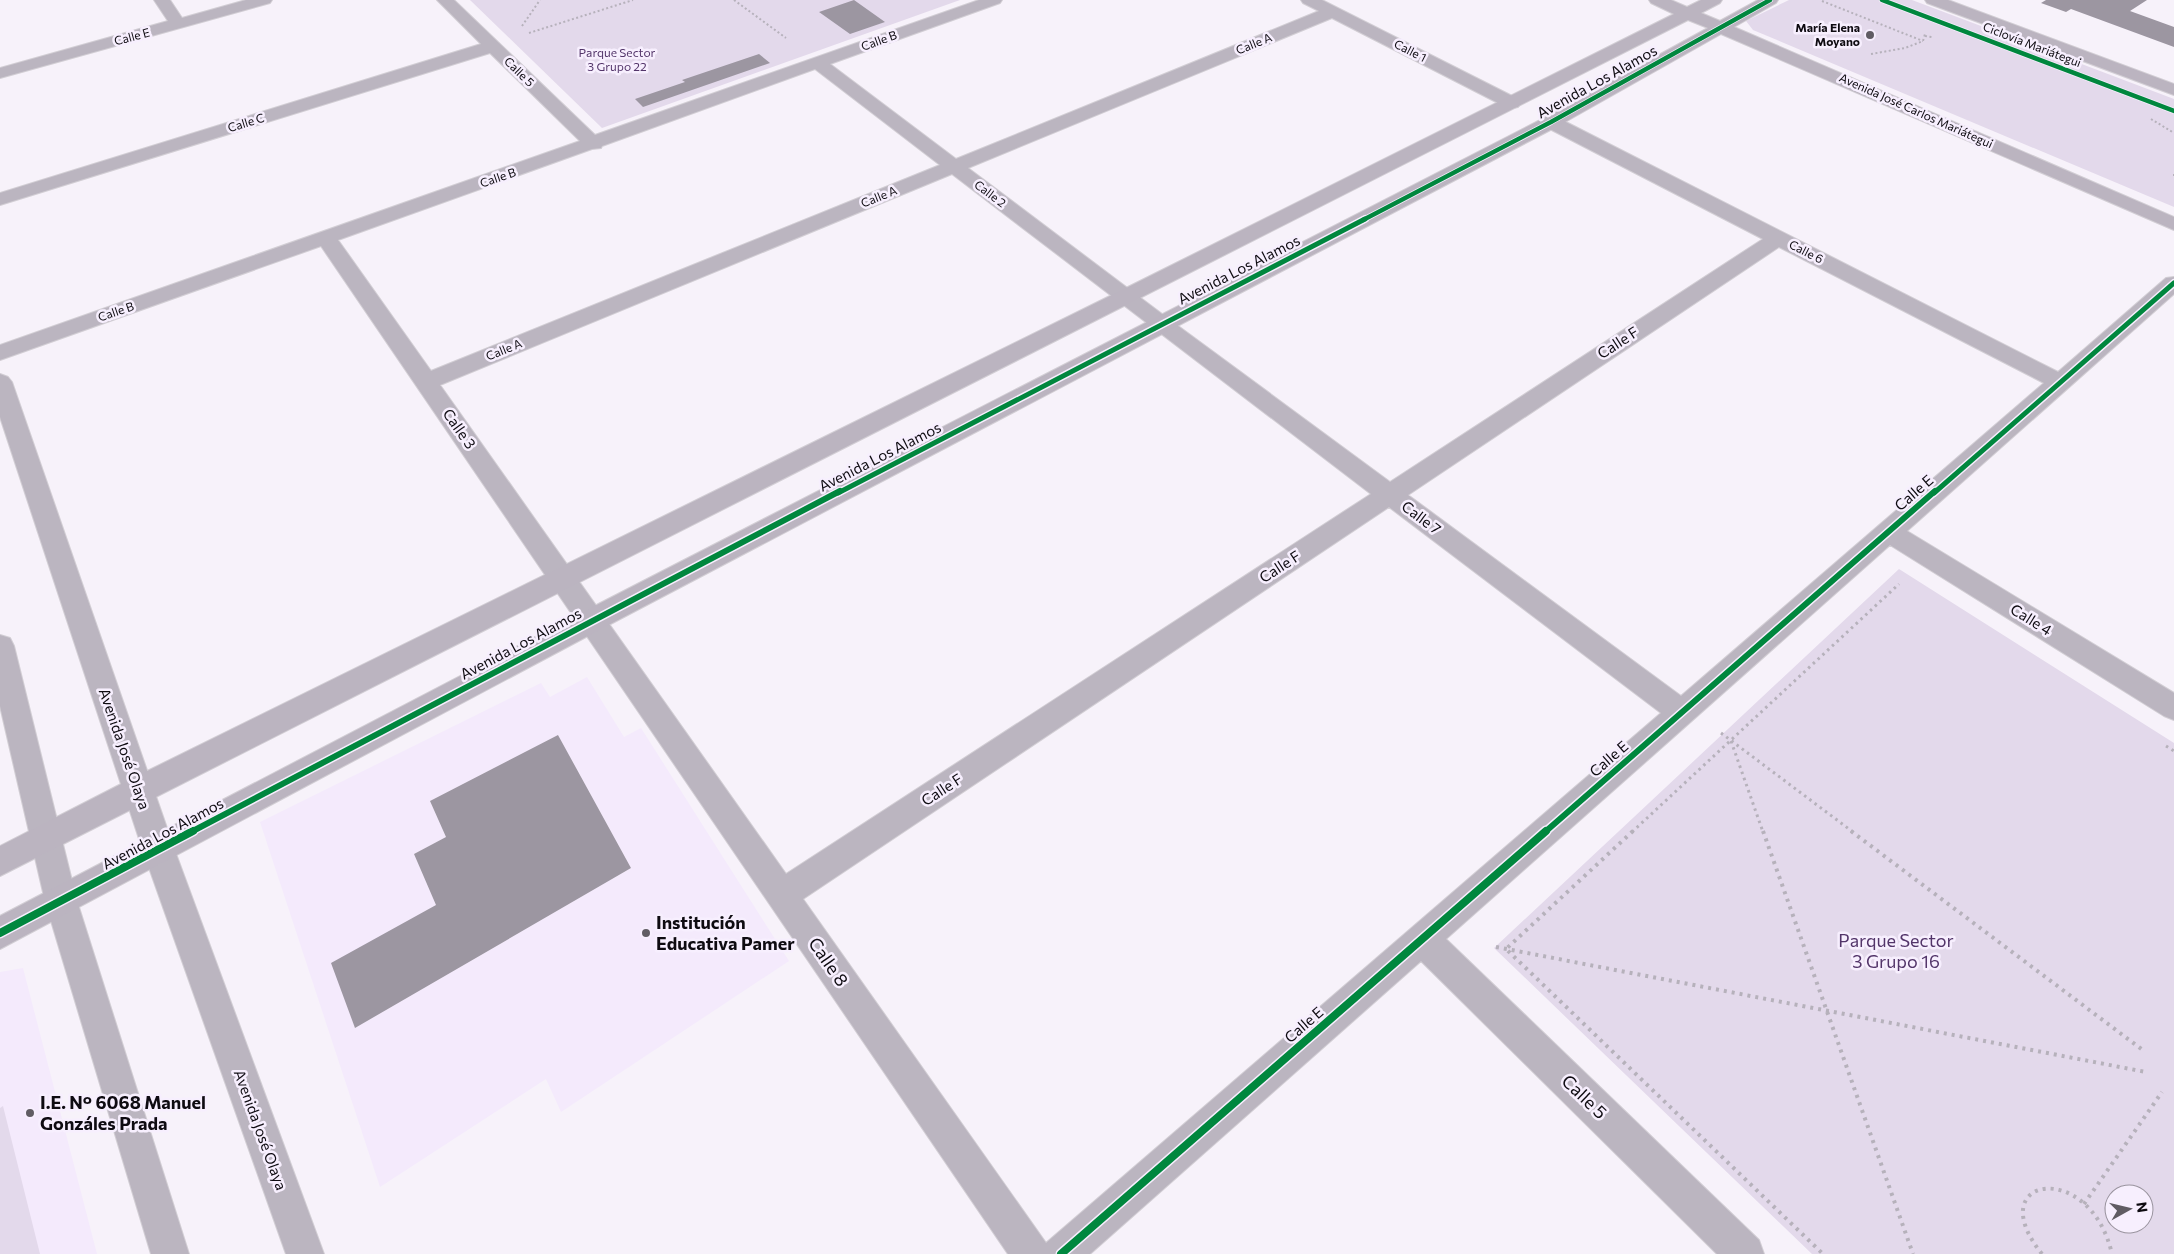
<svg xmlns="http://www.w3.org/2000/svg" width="2174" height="1254" font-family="Commissioner,sans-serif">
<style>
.built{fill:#f4eafc;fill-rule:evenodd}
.green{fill:#e3d9eb;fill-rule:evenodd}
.building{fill:#9c96a1}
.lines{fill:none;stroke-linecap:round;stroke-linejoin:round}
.street-casing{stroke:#d2ced4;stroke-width:2}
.secondary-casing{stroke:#d2ced4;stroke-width:2}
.path-far2{stroke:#b6b1bb;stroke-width:2;stroke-dasharray:2 2.5;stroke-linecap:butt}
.path-far1{stroke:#b6b1bb;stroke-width:3;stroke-dasharray:2.5 4;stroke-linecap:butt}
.path{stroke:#b6b1bb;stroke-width:4;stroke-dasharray:3 5;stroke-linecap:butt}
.street{fill:#bbb5c0;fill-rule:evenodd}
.secondary{fill:#bbb4c0;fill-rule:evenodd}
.cycleway-far3-casing{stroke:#f7effe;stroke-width:6}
.cycleway-far2-casing{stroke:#f7effe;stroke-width:8}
.cycleway-far1-casing{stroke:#f7effe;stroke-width:9}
.cycleway-casing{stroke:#f7effe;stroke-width:11}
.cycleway-far3{stroke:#00873e;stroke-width:4.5}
.cycleway-far2{stroke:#00873e;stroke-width:5}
.cycleway-far1{stroke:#00873e;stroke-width:6}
.cycleway{stroke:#00873e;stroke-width:8}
.poi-dot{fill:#605c63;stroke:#f7effe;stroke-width:2}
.labels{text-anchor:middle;stroke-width:5;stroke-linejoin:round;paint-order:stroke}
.far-poi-label{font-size:12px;font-weight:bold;fill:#0e0b11;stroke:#f7effe;text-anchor:end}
.far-street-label{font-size:12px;fill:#0e0b11;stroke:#f7effe}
.far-park-label{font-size:12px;fill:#53356a;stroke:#f7effe}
.street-label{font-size:15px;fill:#0e0b11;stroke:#f7effe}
.near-poi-label{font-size:18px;font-weight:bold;fill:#0e0b11;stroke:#f7effe;text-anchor:start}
.near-park-label{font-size:18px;fill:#53356a;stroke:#f7effe}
.near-street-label{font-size:18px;fill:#0e0b11;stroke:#f7effe}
</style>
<rect width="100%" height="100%" fill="#f7f2fa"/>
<!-- built -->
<path class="built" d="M587 677 624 737 641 728 789 961 561 1112 546 1079 380 1187 260 822 541 683 550 697ZM558 735 631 868 355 1028 332 963 436 905 414 854 446 837 430 801Z
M23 968 97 1254H0V972Z"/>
<!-- green -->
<path class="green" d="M470 0H960L602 128Z
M1789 0H1912L2174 99V207L1753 30 1746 21Z
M1899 569 2174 743V1254H1812L1494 948ZM2114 1194H2144V1224H2114Z
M3 1106 40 1254H0V1108Z"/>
<!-- building -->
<path class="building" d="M854 0 885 22 850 34 819 12Z
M2046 0H2147L2130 11 2174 27V47L2071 9 2066 12 2041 3Z
M759 54 770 63 643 107 635 99 685 82 682 80Z
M558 735 631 868 355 1028 331 963 436 905 414 854 446 837 430 801Z"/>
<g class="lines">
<!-- street casing -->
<g class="street-casing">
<path id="street" d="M154 0H170L182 18 246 0H272L270 3 0 78V68L168 21Z
M437 0H454L595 135 979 0H1002L1000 3 830 64 956 159 1319 11 1303 3 1301 0H1322L1518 99 1521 103 1518 107 1512 108 1506 107 1332 18 968 168 1170 320 1390 482 1763 239 1544 126 1542 122 1544 118 1551 116 1558 118 2058 372 2166 278 2174 277V294L1907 531 2174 693V720L2164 716 1890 545 1446 939 1759 1240 1764 1254H1717L1421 961 1090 1254H1008L321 246 0 360V345L580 141 490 53 0 205V193L481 44ZM815 69 940 165 431 371 338 240 592 149 601 148 602 146ZM952 174 1371 494 786 874 440 385ZM1779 247 2044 383 1681 696 1408 495ZM1389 507 1661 713 1046 1243 803 899Z
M0 374 8 377 12 382 175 851 324 1254H286L143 851 0 417Z
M0 635 10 638 14 646 77 901 189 1254H151L45 901 0 706Z"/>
</g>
<!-- secondary casing -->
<g class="secondary-casing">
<path id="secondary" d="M1649 0H1671L1687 7 1701 0H1722L1720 3 1701 13 1720 21 1758 0H1778L1776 3 1734 27 2174 217V230L1721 34 1558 126 601 629 0 949V916L581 613 1544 118 1708 28 1688 20 0 876V846L127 781 1118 292 1674 14 1651 3Z
M1925 0H1948L2174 84V95L1927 3Z"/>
</g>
<!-- path-far2 -->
<path class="path-far2" d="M734 0 786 38
M1822 1 1923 41
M522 26 540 0
M529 33 633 0
M1925 36 1932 37
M1871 54 1905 48 1923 41 1925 34
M2151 119 2174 133
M2174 174V176"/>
<!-- path-far1 -->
<path class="path-far1" d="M1721 733 1853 832
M1731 741 1763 832
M2166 746 2174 751
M1632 832 1899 584"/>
<!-- path -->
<path class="path" d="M1633 831 1506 949 1823 1254
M1763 831 1913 1254
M1851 831 2144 1051
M1496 947 2146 1072
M2084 1204 2162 1092
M2042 1254C1979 1176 2090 1158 2112 1254"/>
<!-- street -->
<use href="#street" class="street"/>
<!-- secondary -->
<use href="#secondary" class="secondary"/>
<!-- cycleway-far3 casing -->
<g class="cycleway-far3-casing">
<path id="cycleway-far3" d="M1882 0 2174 111
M1363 220 1551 122 1770 0"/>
</g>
<!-- cycleway-far2 casing -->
<g class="cycleway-far2-casing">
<path id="cycleway-far2" d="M838 493 1365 219
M1934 493 2174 283"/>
</g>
<!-- cycleway-far1 casing -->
<g class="cycleway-far1-casing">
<path id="cycleway-far1" d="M191 832 840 491
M1545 832 1935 491"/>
</g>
<!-- cycleway casing -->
<g class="cycleway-casing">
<path id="cycleway" d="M0 933 193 831
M1061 1254 1546 831"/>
</g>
<!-- cycleway-far3 -->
<use href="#cycleway-far3" class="cycleway-far3"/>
<!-- cycleway-far2 -->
<use href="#cycleway-far2" class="cycleway-far2"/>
<!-- cycleway-far1 -->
<use href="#cycleway-far1" class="cycleway-far1"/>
<!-- cycleway -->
<use href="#cycleway" class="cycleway"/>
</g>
<!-- markers -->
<g class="poi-dot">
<circle cx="1870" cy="35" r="5"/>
<circle cx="646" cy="933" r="5"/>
<circle cx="30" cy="1113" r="5"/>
</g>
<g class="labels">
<!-- far-poi labels -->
<g class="far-poi-label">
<text x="1860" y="32">María Elena<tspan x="1860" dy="14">Moyano</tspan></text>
</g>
<!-- far-street labels -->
<g class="far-street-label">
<text transform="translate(132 37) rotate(-15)" y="4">Calle E</text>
<text transform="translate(879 41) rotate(-20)" y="4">Calle B</text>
<text transform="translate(1254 44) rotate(-22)" y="4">Calle A</text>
<text transform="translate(2032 45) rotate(21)" y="4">Ciclovía Mariátegui</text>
<text transform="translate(1410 51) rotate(27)" y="4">Calle 1</text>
<text transform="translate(519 72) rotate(44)" y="4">Calle 5</text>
<text transform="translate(1916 111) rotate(24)" y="4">Avenida José Carlos Mariátegui</text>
<text transform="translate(246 123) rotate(-17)" y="4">Calle C</text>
<text transform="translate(498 178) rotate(-19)" y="4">Calle B</text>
<text transform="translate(990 194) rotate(37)" y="4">Calle 2</text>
<text transform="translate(879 197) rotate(-22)" y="4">Calle A</text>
<text transform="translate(1806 252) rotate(27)" y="4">Calle 6</text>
<text transform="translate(116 312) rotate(-19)" y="4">Calle B</text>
<text transform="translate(504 350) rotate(-22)" y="4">Calle A</text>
</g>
<!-- far-park labels -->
<g class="far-park-label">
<text x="617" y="57">Parque Sector<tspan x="617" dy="14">3 Grupo 22</tspan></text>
</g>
<!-- street labels -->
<g class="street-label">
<text transform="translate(1597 82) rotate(-29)" y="5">Avenida Los Alamos</text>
<text transform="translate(1239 270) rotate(-27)" y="5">Avenida Los Alamos</text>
<text transform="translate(1618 343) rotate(-33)" y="5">Calle F</text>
<text transform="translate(459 429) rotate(55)" y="5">Calle 3</text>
<text transform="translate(880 457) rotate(-27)" y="5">Avenida Los Alamos</text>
<text transform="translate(1914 493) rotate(-41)" y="5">Calle E</text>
<text transform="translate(1421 518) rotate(37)" y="5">Calle 7</text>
<text transform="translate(1280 567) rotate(-33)" y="5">Calle F</text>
<text transform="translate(2031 620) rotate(32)" y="5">Calle 4</text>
<text transform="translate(521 644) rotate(-28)" y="5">Avenida Los Alamos</text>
<text transform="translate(124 749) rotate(71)" y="5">Avenida José Olaya</text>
<text transform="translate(1609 759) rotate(-41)" y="5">Calle E</text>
<text transform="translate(942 790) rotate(-33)" y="5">Calle F</text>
<text transform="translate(163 834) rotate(-28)" y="5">Avenida Los Alamos</text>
<text transform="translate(1304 1025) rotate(-41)" y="5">Calle E</text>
<text transform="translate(260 1130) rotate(70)" y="5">Avenida José Olaya</text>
</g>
<!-- near-poi labels -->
<g class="near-poi-label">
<text x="656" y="929">Institución<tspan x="656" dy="21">Educativa Pamer</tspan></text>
<text x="40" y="1109">I.E. N° 6068 Manuel<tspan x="40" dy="21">Gonzáles Prada</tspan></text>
</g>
<!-- near-park labels -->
<g class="near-park-label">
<text x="1896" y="947">Parque Sector<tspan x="1896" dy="21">3 Grupo 16</tspan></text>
</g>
<!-- near-street labels -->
<g class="near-street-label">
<text transform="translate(828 962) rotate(55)" y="6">Calle 8</text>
<text transform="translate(1584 1097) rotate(44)" y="6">Calle 5</text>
</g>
</g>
<!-- north arrow -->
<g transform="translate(2129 1209) rotate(82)"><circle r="24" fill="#f7effe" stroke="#9a949f"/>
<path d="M0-4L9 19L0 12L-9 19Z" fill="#605c63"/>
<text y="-8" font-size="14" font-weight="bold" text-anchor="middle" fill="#0e0b11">N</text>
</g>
</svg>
